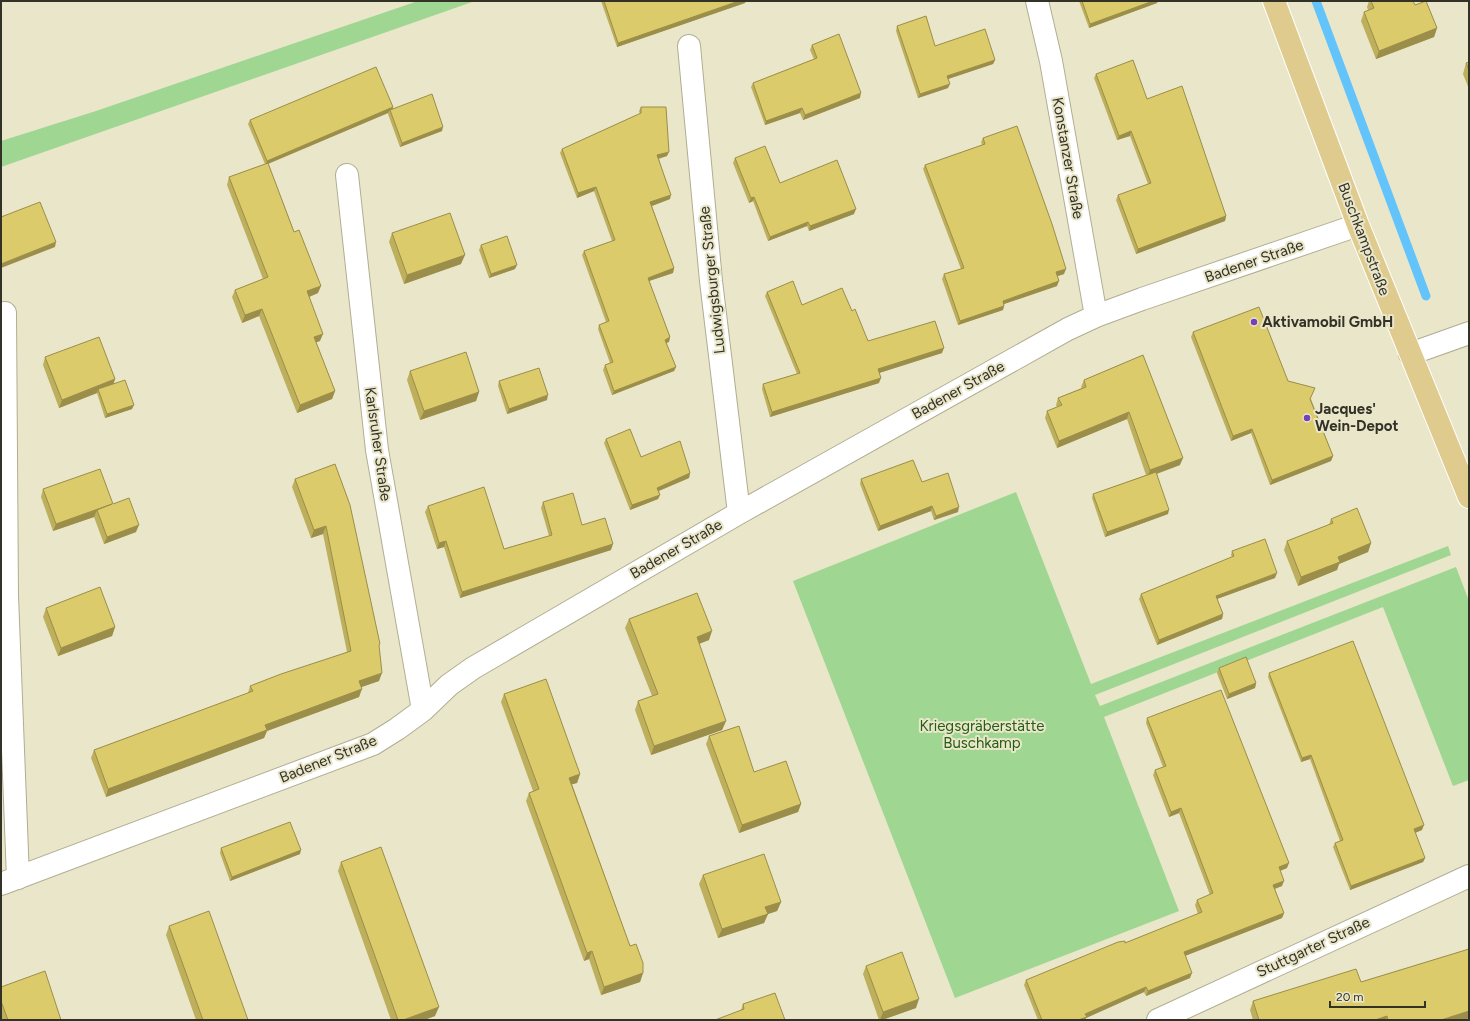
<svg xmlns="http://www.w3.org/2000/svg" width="1470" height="1021" font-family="Figtree,sans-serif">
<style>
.green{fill:#9fd692}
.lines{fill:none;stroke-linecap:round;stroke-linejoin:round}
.stream{stroke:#62c4fa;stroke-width:9}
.minor-casing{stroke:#b1ad92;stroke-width:24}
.major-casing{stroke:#fff;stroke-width:24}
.minor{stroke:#fff;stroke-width:22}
.major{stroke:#dfcb8e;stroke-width:22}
.wall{fill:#bdaf5b}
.shaded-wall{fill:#9a8e4a}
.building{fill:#dccb6a;stroke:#9a8e4a}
.poi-dot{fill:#7541b8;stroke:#eae6ca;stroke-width:1.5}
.labels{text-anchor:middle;stroke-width:4;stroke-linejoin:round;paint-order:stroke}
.street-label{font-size:15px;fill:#333227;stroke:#eae6ca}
.poi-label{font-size:15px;font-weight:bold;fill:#333227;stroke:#eae6ca;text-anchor:start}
.park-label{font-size:15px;fill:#245d14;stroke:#eae6ca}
</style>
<rect width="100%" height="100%" fill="#eae6ca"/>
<!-- green -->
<path class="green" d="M418 1H475L1 167V141L96 111Z
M1016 492 1091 684 1448 546 1451 555 1095 695 1100 706 1456 567 1469 601V780L1453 786 1383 607 1104 717 1179 911 955 998 793 581Z"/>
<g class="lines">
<!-- stream -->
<path class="stream" d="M1316 1 1426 296"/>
<!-- minor casing -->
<g class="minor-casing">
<path id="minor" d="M1037 1 1051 61 1096 316
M689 46 711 281 739 513
M347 175 377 450 423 710
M5 313 7 596 18 878
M1410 354 1469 333
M1 884 373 744 397 729 423 710 449 685 473 668 739 513 1068 329 1096 316 1142 299 1358 225
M1158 1020 1469 876"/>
</g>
<!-- major casing -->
<g class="major-casing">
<path id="major" d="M1274 1 1358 225 1469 497"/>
</g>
<!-- minor -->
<use href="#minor" class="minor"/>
<!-- major -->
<use href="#major" class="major"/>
</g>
<!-- wall -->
<path class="wall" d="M601 1H746L745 3 617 47Z
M1079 1H1158L1157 3 1089 28Z
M1369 1H1413L1415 5 1437 28 1434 37 1376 59 1361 21 1364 12 1368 10 1367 7Z
M897 26 935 46 995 60 993 64 948 79V88L918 98 896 31Z
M812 45 860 98 803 120 800 113 765 125 751 87 753 83 814 59 810 50Z
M1469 62V89L1463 74 1466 63Z
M1096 74 1147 99 1226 216 1225 221 1136 254 1116 200 1118 195 1148 184 1130 136 1117 140 1094 78Z
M641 107 667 156 659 159 670 199 652 206 674 268 673 273 649 281 670 337 669 342 666 343 676 367 674 371 612 395 603 370 605 365 610 363 598 329 599 325 606 322 582 255 584 251 612 241 594 191 577 198 560 153 562 149 640 114 639 111Z
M393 108 442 131 400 147 388 114V113L268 164 318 293 309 297 320 341 316 342 335 391 332 399 297 413 259 316 242 323 232 297 235 290 263 279 227 185 229 177 265 164 248 124 250 120Z
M983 138 1064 274 1057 276V286L1004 304 1003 310 958 325 942 279 944 274 961 269 923 169 925 165 982 145 981 142Z
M735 158 780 183 854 214 809 231 807 226 768 241 753 201 749 203 733 163Z
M392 233 461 264 404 284 389 242Z
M481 245 515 269 489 278 479 250Z
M767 292 802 305 852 311 868 341 942 353 879 373V383L770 417 762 389 763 384 797 374 765 296Z
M1193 332 1288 381 1311 399 1333 456 1331 461 1270 485 1251 433 1231 441 1191 337Z
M1143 355 1180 465 1157 474 1168 514 1105 537 1092 498 1093 494 1146 475 1127 419 1057 448 1045 418 1047 411 1057 407 1056 405 1058 398 1082 388 1081 387 1084 380Z
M45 357 115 379 114 383 132 409 105 418 97 393 59 408 43 365Z
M410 371 479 392 476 401 420 420 407 380Z
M499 381 547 400 507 414 498 386Z
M606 439 641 457 690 473 689 478 659 491 660 495 658 499 630 510 604 443Z
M335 464 379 648V681L361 687 359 697 267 731 264 738 106 797 91 758 94 750 248 693 250 686 347 652 323 534 311 538 292 487 295 479Z
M861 479 922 482 958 512 934 520 931 511 878 531 860 484Z
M43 489 113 504 136 532 104 544 94 517 53 531 41 497Z
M543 502 582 525 611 550 460 598 444 547 437 549 425 512 428 506 504 549 549 536 541 508Z
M1331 519 1371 543 1368 552 1339 564 1337 570 1298 586 1284 550 1287 541 1329 525Z
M1232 551 1275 578 1217 599 1223 614 1222 619 1157 645 1139 599 1141 594 1232 557 1231 555Z
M46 608 115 627 112 636 58 656 43 617Z
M629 619 709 640 699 644 726 721 722 730 651 755 635 710 638 701 652 696 625 628Z
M1219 668 1256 683 1255 688 1227 699 1217 673Z
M1269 673 1422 830 1415 833 1425 858 1423 862 1350 890 1333 847 1335 843 1340 841 1310 759 1301 762 1268 677Z
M504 694 580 774 577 783 572 784 630 946 643 973 640 982 601 995 589 959 584 961 526 801 529 793 533 791 501 702Z
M1147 718 1287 868 1280 871 1282 886 1275 889 1284 913 1282 918 1185 956 1190 978 1146 996 1144 992 1086 1018 1085 1020H1038L1024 985 1026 980 1125 943 1198 914 1195 905 1197 900 1210 895 1179 813 1169 817 1153 775 1155 770 1163 767 1146 723Z
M709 736 754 772 801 804 798 812 739 833 706 744Z
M221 848 300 854 230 881 220 853Z
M341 862 435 1016 424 1020H391L338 871Z
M703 875 781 902 777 911 768 914 764 923 718 938 699 884Z
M169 926 248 1020H196L166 935Z
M1469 949V1020V1018L1464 1020H1253L1250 1010 1253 1001 1361 982Z
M866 966 916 1008 882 1020H879L863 974Z
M1 987 61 1020H1Z
M743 1004 785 1020 741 1010Z"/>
<!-- shaded-wall -->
<path class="shaded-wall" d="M739 1H746L745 3 617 47 618 43Z
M1153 1H1158L1157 3 1089 28 1090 24Z
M1437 28 1434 37 1376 59 1379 51Z
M995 60 993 64 945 80 947 76Z
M950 84 948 88 918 98 920 94Z
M861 93 860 98 803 120 805 115Z
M393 107 392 112 390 110 388 113 265 165 267 161Z
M802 108 800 113 765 125 766 121Z
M443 127 442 131 400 147 402 143Z
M1131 131 1130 136 1117 140 1119 136Z
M669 152 667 156 656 159 657 155Z
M596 187 594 191 577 198 578 193Z
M671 195 670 199 649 207 650 202Z
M754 197 753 201 749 203 751 198Z
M856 209 854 214 809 231 810 226Z
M1226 216 1225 221 1136 254 1138 249Z
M808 222 807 226 768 241 770 237Z
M56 242 55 247 1 268V264Z
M465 255 461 264 404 284 407 275Z
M517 265 515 269 489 278 491 274Z
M674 268 673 273 646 282 648 278Z
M1066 269 1064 274 1055 277 1056 272Z
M1059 281 1057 286 1001 305 1003 301Z
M321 286 318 293 304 299 307 291Z
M1004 306 1003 310 958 325 960 321Z
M262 309 259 316 242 323 245 315Z
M323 334 320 341 311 344 314 337Z
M670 337 669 342 663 344 665 340Z
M944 348 942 353 876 374 878 369Z
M676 367 674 371 612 395 614 391Z
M881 378 879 383 770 417 772 412Z
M115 379 112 387 98 389 97 393 59 408 62 400Z
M335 391 332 399 297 413 300 405Z
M479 392 476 401 420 420 424 411Z
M548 395 547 400 507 414 509 409Z
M134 405 132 409 105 418 107 414Z
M1129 412 1127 419 1057 448 1059 441Z
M1252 429 1251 433 1231 441 1233 436Z
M1333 456 1331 461 1270 485 1272 480Z
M1183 458 1180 465 1147 477 1150 470Z
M690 473 689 478 656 492 657 488Z
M660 495 658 499 630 510 632 505Z
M112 504 97 510 94 517 53 531 56 524Z
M932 506 931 511 878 531 880 526Z
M959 507 958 512 934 520 936 516Z
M1169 510 1168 514 1105 537 1107 532Z
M139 525 136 532 104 544 107 537Z
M326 526 323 534 311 538 314 530Z
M446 541 444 547 437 549 439 543Z
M1371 543 1368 552 1339 564 1337 570 1298 586 1301 577 1338 557Z
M613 544 611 550 460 598 462 592Z
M1277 573 1275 578 1214 600 1216 596Z
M1223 614 1222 619 1157 645 1159 640Z
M115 627 112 636 58 656 61 648Z
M712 631 709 640 693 646 697 637Z
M382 673 379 681 356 689 359 681Z
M1256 683 1255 688 1227 699 1229 694Z
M362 689 359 697 267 731 264 738 106 797 108 789 265 725Z
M726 721 722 730 651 755 654 746Z
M1311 755 1310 759 1301 762 1302 758Z
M580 774 577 783 566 786 569 778Z
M801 804 798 812 739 833 742 825Z
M1181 808 1179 813 1169 817 1171 812Z
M1424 825 1422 830 1412 834 1414 829Z
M301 850 300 854 230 881 232 877Z
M1425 858 1423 862 1350 890 1351 886Z
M1289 863 1287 868 1277 872 1279 867Z
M1284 881 1282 886 1271 890 1273 885Z
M781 902 777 911 768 914 764 923 718 938 722 929 765 907Z
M1284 913 1282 918 1182 957 1184 952Z
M592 951 589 959 584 961 587 953Z
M643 973 640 982 601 995 604 987Z
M1192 973 1190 978 1146 996 1148 991Z
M1146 987 1144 992 1086 1018 1085 1020H1078L1085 1014Z
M919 999 916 1008 882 1020H880L883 1012Z
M439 1007 435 1016 424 1020H403Z
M1469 1011V1018L1464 1020H1441Z
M1387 1016 1386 1020H1375Z"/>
<!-- building -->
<path class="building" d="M604 1H739L618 43Z
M1082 1H1153L1090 24Z
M1371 1H1413L1415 5 1426 1 1437 28 1379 51 1364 12 1374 8Z
M926 16 935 46 985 29 995 60 947 76 950 84 920 94 897 26Z
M839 34 861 93 805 115 802 108 766 121 753 83 817 58 812 45Z
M1133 60 1147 99 1182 86 1226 216 1138 249 1118 195 1151 183 1131 131 1119 136 1096 74Z
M1469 62V69L1466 63Z
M376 67 393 107 267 161 250 120Z
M432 94 443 127 402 143 390 110Z
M641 107H666L669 152 657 155 671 195 650 202 674 268 648 278 670 337 665 340 676 367 614 391 605 365 613 362 599 325 609 321 584 251 615 240 596 187 578 193 562 149 641 113Z
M1017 126 1052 224 1066 269 1056 272 1059 281 1003 301 1004 306 960 321 944 274 964 268 925 165 985 144 983 138Z
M765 146 780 183 837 160 856 209 810 226 808 222 770 237 754 197 751 198 735 158Z
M268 163 294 232 299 230 321 286 307 291 323 334 314 337 335 391 300 405 262 309 245 315 235 290 268 277 229 177Z
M40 202 56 242 1 264V217Z
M450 213 465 255 407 275 392 233Z
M507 236 517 265 491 274 481 245Z
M793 281 802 305 842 288 852 311 855 309 868 341 935 321 944 348 878 369 881 378 772 412 763 384 800 373 767 292Z
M1259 307 1288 381 1315 388 1310 399 1333 456 1272 480 1252 429 1233 436 1193 332Z
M99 337 115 379 62 400 45 357Z
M466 352 479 392 424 411 410 371Z
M1143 355 1183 458 1150 470 1129 412 1059 441 1047 411 1062 405 1058 398 1086 387 1084 380Z
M539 368 548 395 509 409 499 381Z
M125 380 134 405 107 414 98 389Z
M630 429 641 457 680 441 690 473 657 488 660 495 632 505 606 439Z
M913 460 922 482 948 473 959 507 936 516 932 506 880 526 861 479Z
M335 464 350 505 380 644 379 645 382 673 359 681 362 689 265 725 267 730 108 789 94 750 253 691 250 686 281 674 351 651 326 526 314 530 295 479Z
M100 469 113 504 129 498 139 525 107 537 97 510 112 504 56 524 43 489Z
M1156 472 1169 510 1107 532 1093 494Z
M484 487 504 549 552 535 543 502 573 493 582 525 605 518 613 544 462 592 446 541 439 543 428 506Z
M1357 508 1371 543 1338 557 1340 562 1301 577 1287 541 1333 523 1331 519Z
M1265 539 1277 573 1216 596 1223 614 1159 640 1141 594 1234 556 1232 551Z
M100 587 115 627 61 648 46 608Z
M697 593 712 631 697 637 726 721 654 746 638 701 658 694 629 619Z
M1353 641 1424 825 1414 829 1425 858 1351 886 1335 843 1343 840 1311 755 1302 758 1269 673Z
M1246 657 1256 683 1229 694 1219 668Z
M546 679 580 774 569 778 630 946 636 944 643 963V973L604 987 592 951 587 953 529 793 539 789 504 694Z
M1221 690 1289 863 1279 867 1284 881 1273 885 1284 913 1184 952 1192 973 1148 991 1146 987 1085 1014 1087 1017 1078 1020H1042L1026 980 1118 942 1125 941V943L1202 912 1197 900 1213 893 1181 808 1171 812 1155 770 1166 766 1147 718Z
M739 726 754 772 786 761 801 804 742 825 709 736Z
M290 822 301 850 232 877 221 848Z
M381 847 439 1007 403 1020H398L341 862Z
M764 854 781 902 765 907 768 914 722 929 703 875Z
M209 911 248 1020H203L169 926Z
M1469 949V1011L1441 1020H1388L1387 1016 1375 1020H1259L1253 1001 1356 969 1361 982Z
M902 952 919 999 883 1012 866 966Z
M45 971 61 1020H8L1 1001V987Z
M775 993 785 1020H715L744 1009 743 1004Z"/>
<!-- markers -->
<g class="poi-dot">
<circle cx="1254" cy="322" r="4"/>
<circle cx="1307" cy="418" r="4"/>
</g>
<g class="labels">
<!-- street labels -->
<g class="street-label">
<text transform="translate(1068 158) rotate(80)" y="5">Konstanzer Straße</text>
<text transform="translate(1364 239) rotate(69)" y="5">Buschkampstraße</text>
<text transform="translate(1254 261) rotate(-19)" y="5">Badener Straße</text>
<text transform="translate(712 280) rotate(-96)" y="5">Ludwigsburger Straße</text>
<text transform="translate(958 390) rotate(-29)" y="5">Badener Straße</text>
<text transform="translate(378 444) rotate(82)" y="5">Karlsruher Straße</text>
<text transform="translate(676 549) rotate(-30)" y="5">Badener Straße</text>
<text transform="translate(328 759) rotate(-22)" y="5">Badener Straße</text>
<text transform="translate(1313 947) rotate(-25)" y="5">Stuttgarter Straße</text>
</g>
<!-- poi labels -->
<g class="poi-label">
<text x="1262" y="327">Aktivamobil GmbH</text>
<text x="1315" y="414">Jacques'<tspan x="1315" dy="17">Wein-Depot</tspan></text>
</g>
<!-- park labels -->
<g class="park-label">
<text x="982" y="731">Kriegsgräberstätte<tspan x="982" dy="17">Buschkamp</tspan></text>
</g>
</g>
<!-- border -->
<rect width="1470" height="1021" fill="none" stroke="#333227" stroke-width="4"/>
<!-- scale -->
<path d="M1330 1001v6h95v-6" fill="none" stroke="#333227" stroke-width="2"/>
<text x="1336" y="1001" font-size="12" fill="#333227" stroke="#eae6ca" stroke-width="3" paint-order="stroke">20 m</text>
</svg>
